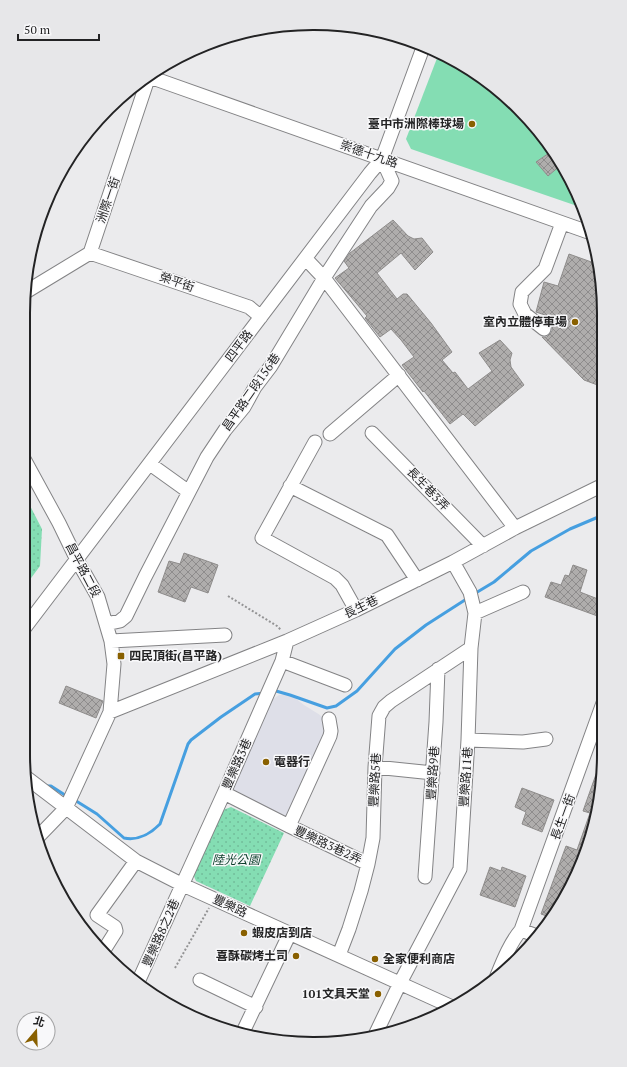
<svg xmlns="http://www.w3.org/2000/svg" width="627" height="1067" font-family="'PT Serif','Noto Sans TC',serif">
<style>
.built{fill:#dedfe8}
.grass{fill:#84ddb3}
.park{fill:url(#park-dots)}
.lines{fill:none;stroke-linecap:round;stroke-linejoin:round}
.stream{stroke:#469fe0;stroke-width:3}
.building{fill:url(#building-cross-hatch);stroke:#8e8c8b}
.minor-casing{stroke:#838385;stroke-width:15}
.path{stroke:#939394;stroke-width:2;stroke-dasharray:2 2;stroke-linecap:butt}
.minor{stroke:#fff;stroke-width:13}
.poi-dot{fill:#896000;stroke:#f8f8fa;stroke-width:1.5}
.labels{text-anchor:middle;stroke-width:3;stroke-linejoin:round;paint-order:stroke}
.poi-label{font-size:12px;font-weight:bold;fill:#232324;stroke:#f8f8fa;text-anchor:end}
.street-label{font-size:12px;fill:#232324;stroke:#f8f8fa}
.park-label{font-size:12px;font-style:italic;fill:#093c28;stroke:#f8f8fa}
.rim{fill:none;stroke:#232324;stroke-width:2}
</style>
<defs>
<pattern id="park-dots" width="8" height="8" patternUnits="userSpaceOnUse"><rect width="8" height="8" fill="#84ddb3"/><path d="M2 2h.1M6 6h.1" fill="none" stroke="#72bd9a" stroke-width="1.8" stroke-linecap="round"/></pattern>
<pattern id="building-cross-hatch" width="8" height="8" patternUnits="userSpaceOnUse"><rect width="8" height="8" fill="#afadac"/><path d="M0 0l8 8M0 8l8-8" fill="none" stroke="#8e8c8c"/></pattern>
</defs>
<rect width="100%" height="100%" fill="#ebebed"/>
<!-- built -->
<path class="built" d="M286 694 295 698 304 705 320 715 329 725 288 820 244 798 232 789 273 699 279 695Z"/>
<!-- grass -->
<path class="grass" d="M439 53 475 72 519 108 565 168 583 208 411 149 406 139Z"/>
<!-- park -->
<path class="park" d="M23 492 42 529 40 566 23 589Z
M231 807 284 833 250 906 196 881 193 874 223 810Z"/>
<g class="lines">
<!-- stream -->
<path class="stream" d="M474 594 494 582 531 551 570 529 603 515
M272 692 276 691 290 695 327 708 336 706 357 691 395 649 426 625 468 598
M45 786H51L68 797
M73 799 97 814 124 838C139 841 150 834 160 824L188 744 191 740 221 717 255 694 265 693"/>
</g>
<!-- building -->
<path class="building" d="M552 151 562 164 548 176 536 162Z
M393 220 408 236 414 239 422 238 433 252 415 270 401 253 377 273 397 299 403 294H407L431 323 452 352 442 360 453 373 455 372 468 389 492 371 479 353 500 340 512 353 510 360 511 367 524 385 475 426 463 414 450 424 424 391 423 392 402 365 414 357 401 340 391 329 380 337 365 318 367 316 335 278 349 268 344 261 350 253Z
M569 254 597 264 603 294V387L584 380 542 337H547L550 334 552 331V326L547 321 548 316 536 312 544 282 558 286Z
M184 553 218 565 208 593 191 587 185 602 158 592 169 561 180 564Z
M573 565 587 570 580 592 603 601V618L545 597 551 582 561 585 565 575 569 576Z
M66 686 103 701 96 718 59 703Z
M600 763 603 764V773L589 847 555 915 552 918 541 914 566 846 577 850 590 813 583 811Z
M522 788 554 800 542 832 522 824 526 812 515 807Z
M490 867 501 871 502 867 526 876 515 907 480 895Z"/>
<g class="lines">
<!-- minor casing -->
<g class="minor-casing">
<path id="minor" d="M147 76 591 233
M90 253 249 307 261 317
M306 259 324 278 515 528
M24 293 90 253 150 73
M544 329 525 314 520 304 522 292 545 269 562 223
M372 433 483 546
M330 434 399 375
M315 442 262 538 335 578 342 585 356 610
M23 457 59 523 77 560 98 597 111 641 114 664 110 712 66 808 37 838
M150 464 189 492
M290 486 387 535 417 580
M475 613 523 592
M106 624 120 621 126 616 145 577 207 457 225 430 244 407 255 387 271 366 324 278 371 206 388 188 392 181 382 159
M23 630 370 173 382 159 424 45
M111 641 225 635
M282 661 345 685
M110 712 287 641 356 610 453 562 515 528 603 485
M468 740 523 742 546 739
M375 767 433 773
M27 778 136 861 183 885 450 1006
M224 793 289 826 368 864
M289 826 330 736 331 731 329 719
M425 877 436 722 438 669
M521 930 537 936
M104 950 116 931 115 927 97 915 136 861
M339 955 349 929 361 891 368 864 373 838 375 767 379 716 384 707 391 701 471 648
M496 978C503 961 510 943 521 930L603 703
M200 980 256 1007
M138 982 224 793 282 661 287 641
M376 1033 400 983 460 869 468 740 471 648 475 613 470 592 453 562
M242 1034 290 933"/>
</g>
<!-- path -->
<path class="path" d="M228 596 277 626 281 630
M175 968 209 908"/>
<!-- minor -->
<use href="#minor" class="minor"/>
</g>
<!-- markers -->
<g class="poi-dot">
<circle cx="472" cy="124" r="4"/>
<circle cx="575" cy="322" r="4"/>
<rect x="117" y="652" width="8" height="8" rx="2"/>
<circle cx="266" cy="762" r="4"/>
<circle cx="244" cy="933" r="4"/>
<circle cx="296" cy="956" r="4"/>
<circle cx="375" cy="959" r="4"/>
<circle cx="378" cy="994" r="4"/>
</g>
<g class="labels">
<!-- poi labels -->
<g class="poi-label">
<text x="464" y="128">臺中市洲際棒球場</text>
<text x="567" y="326">室內立體停車場</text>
<text x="129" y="660" text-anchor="start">四民頂街(昌平路)</text>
<text x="274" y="766" text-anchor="start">電器行</text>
<text x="252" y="937" text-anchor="start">蝦皮店到店</text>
<text x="288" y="960">喜酥碳烤土司</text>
<text x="383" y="963" text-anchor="start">全家便利商店</text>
<text x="370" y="998">101文具天堂</text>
</g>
<!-- street labels -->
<g class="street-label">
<text transform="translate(369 154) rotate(19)" y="4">崇德十九路</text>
<text transform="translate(108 200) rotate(-71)" y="4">洲際一街</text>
<text transform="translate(177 282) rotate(19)" y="4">榮平街</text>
<text transform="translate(239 346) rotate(-53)" y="4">四平路</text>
<text transform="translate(251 392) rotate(-55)" y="4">昌平路二段156巷</text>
<text transform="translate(428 489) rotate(46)" y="4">長生巷3弄</text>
<text transform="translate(83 570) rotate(62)" y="4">昌平路二段</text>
<text transform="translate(361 607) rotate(-26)" y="4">長生巷</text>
<text transform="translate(237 764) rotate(-66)" y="4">豐樂路3巷</text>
<text transform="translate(433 773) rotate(-86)" y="4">豐樂路9巷</text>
<text transform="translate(466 777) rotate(-86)" y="4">豐樂路11巷</text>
<text transform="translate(375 780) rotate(-87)" y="4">豐樂路5巷</text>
<text transform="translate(563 817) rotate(-70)" y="4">長生一街</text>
<text transform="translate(328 845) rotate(25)" y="4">豐樂路3巷2弄</text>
<text transform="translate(230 906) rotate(25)" y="4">豐樂路</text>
<text transform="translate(161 933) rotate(-66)" y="4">豐樂路8之2巷</text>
</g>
<!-- park labels -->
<g class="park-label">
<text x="236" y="864">陸光公園</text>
</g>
</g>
<!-- crop -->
<path d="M0 0H627V1067H0ZM313 30H314A283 283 0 0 1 597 313V754A283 283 0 0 1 314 1037H313A283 283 0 0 1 30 754V313A283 283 0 0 1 313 30Z" fill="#e7e7e9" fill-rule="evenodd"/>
<path class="rim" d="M313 30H314A283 283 0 0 1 597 313V754A283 283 0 0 1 314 1037H313A283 283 0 0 1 30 754V313A283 283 0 0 1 313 30Z"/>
<!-- north arrow -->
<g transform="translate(36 1031) rotate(19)"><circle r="19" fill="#f8f8fa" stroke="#a3a3a4"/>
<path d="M0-3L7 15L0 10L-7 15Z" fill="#896000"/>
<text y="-6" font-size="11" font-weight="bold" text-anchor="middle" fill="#232324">北</text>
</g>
<!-- scale -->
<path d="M18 34v6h81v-6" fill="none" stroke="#232324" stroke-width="2"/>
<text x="24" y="34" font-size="12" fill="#232324" stroke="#f8f8fa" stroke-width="3" paint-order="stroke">50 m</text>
</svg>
